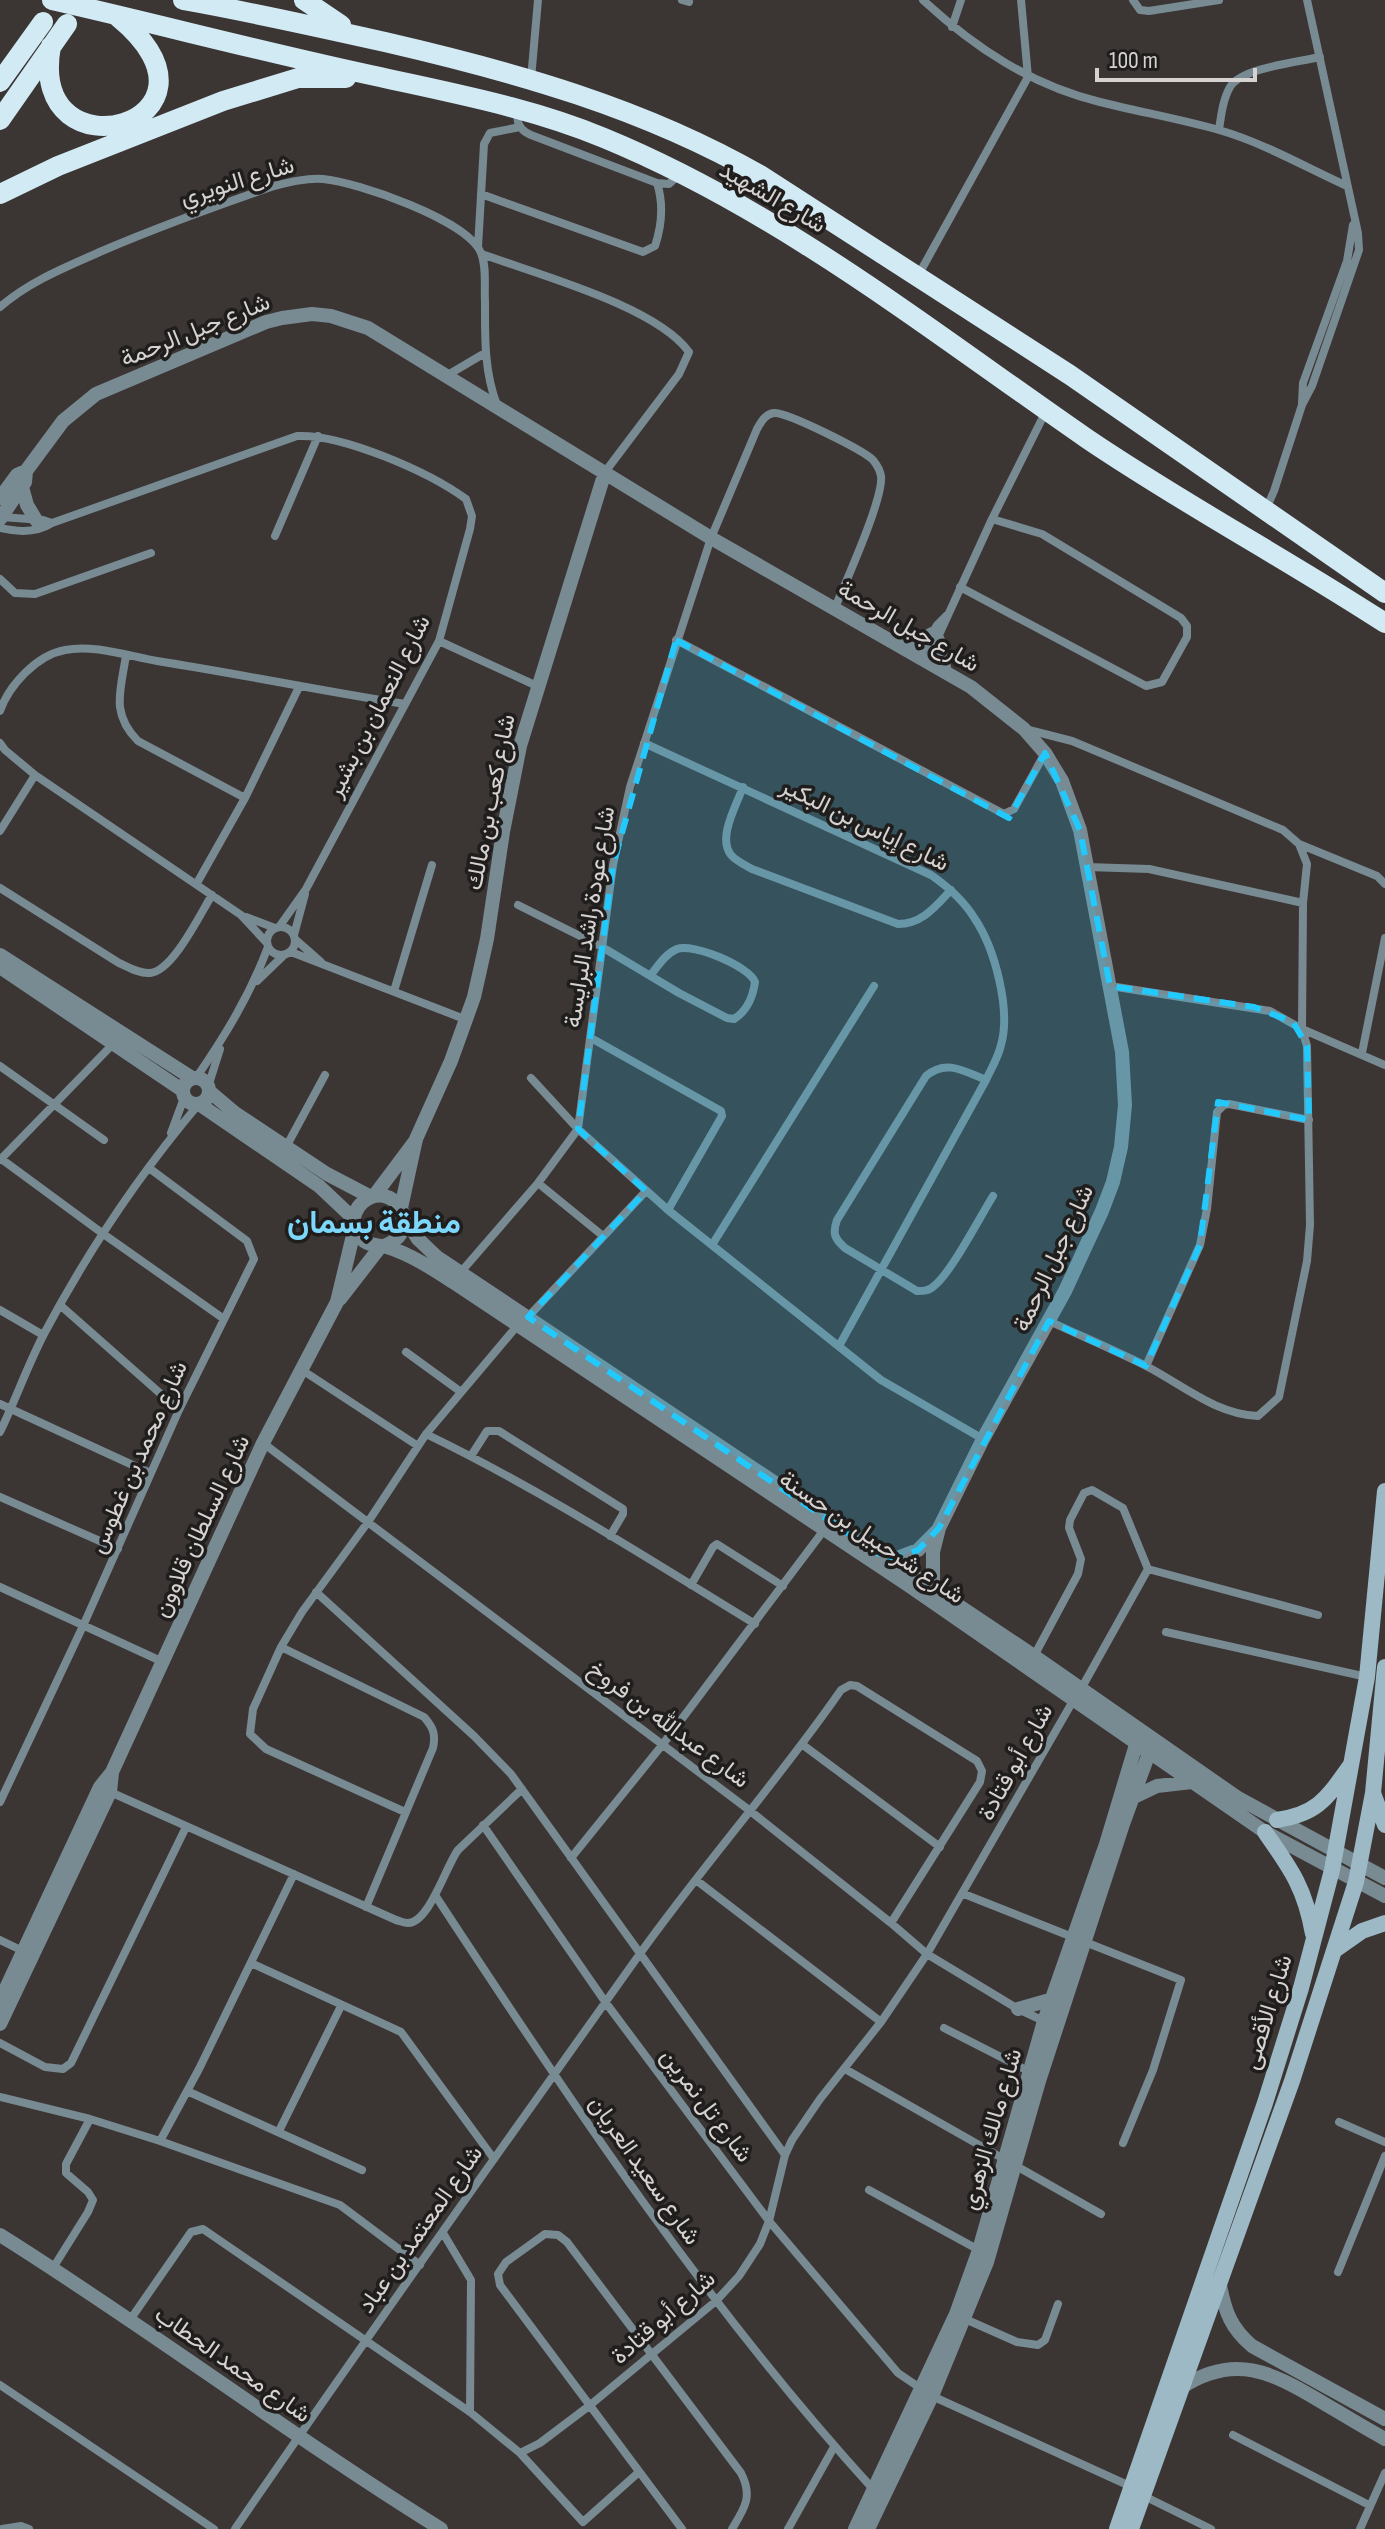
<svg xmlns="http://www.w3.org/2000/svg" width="1385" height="2529" font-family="'Sofia Sans Condensed',Vazirmatn,sans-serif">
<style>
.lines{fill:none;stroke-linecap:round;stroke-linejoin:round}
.minor{stroke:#788a92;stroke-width:8}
.tertiary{stroke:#788a92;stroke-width:14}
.secondary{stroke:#9cb9c5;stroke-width:16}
.trunk{stroke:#d2eaf4;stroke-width:20}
.marked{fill:#22c9fd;fill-opacity:0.2;stroke:#22c9fd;stroke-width:6;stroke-dasharray:16 10;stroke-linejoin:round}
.labels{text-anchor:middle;stroke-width:7;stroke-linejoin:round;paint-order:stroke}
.street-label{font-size:24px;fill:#d6d2d1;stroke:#201e1d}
.district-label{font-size:32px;font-weight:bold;fill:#7dd7fb;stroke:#201e1d}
</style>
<rect width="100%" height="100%" fill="#3b3534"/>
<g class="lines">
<!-- minor -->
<path class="minor" d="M682 0 689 2
M923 0C975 48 1031 85 1100 102 1140 112 1180 119 1219 130 1264 143 1305 167 1347 186
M1133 0 1140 10 1149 11 1219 0
M952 27 961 0
M531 79 538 0
M519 110C515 121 519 130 531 135L657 183 669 184 680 174
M1219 130C1221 116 1223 99 1230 87 1241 68 1298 62 1320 57
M481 194 643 252 655 246C662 225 664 205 657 183
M478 247 484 144 490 133 520 127
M482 254C536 274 656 306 689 352L679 374 605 472
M919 274 1028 77 1021 0
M0 307C30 281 66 267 102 251 158 227 216 206 274 186 290 182 306 178 323 179 357 182 468 220 481 253 487 267 484 286 485 302 485 337 484 371 497 405
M446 376 485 353
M1302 403 1303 383 1347 261 1353 225
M1266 509 1274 491 1302 405 1312 386 1359 250 1358 233 1307 0
M1 517 43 520 52 523
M0 528C17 532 37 533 52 523L297 436C343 434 429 472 466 499L472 516 470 529 439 641 306 889 279 927
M275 536 318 436
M0 579 15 593 35 594 151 553
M960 587 1146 686 1162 682 1187 637V626L1181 618 1042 534 992 519
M676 640 1004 814 1014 809 1045 753
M439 641 537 686
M126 655C121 690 110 713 138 741L245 798
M919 657 937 625 946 616
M927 661 992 519 1046 411
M0 711C9 685 37 655 65 650 93 644 128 656 157 661 240 674 322 691 405 704
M1025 729 1072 741 1103 754 1283 830 1299 844 1307 864 1303 903 1302 1029 1385 1065
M0 743 5 750 35 775 241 915 267 943
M644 743 931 875C947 886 964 901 975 919 995 949 1011 1010 1001 1045 998 1058 991 1069 986 1080L839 1346
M743 787C737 804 717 838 731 855 736 861 745 865 752 869L898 924C922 924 935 907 951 890
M0 831 35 775
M1299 844 1377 876 1385 884
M1087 867 1149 869 1303 903
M197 883 245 798 299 687
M0 888 119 963C128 967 139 974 150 973 173 971 200 914 212 895
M518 905 602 947 679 993 727 1018 734 1019C747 1011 753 996 755 982 749 966 693 943 677 949 665 954 658 966 650 976
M246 917 275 928
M267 941a14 14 0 1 1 28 0a14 14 0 1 1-28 0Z
M294 935 305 894
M296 940 321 962
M291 952 467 1020
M257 981 283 956
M394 991 432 865
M591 1038 721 1111 722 1116 668 1210
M1362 1053 1385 938
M0 1066 104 1140
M196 1078C225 1036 250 995 268 947
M531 1078 578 1129 668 1210 881 1380 983 1439
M986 1080C964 1071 946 1059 926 1076L837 1220C832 1234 835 1239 845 1248L917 1291C923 1291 929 1291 934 1286 951 1273 980 1217 993 1196
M208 1087 220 1049
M171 1133 184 1098
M286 1147 325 1075
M0 1158 102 1233 224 1319
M0 1160 114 1043
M538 1183 603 1236
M712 1245 874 986
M460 1273 538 1183 578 1129 613 865 630 787 711 538 757 429C761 422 765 414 774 413 787 412 863 450 873 460 877 465 880 470 881 476 884 498 845 583 835 608
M60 1305 179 1410
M0 1310 43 1335
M528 1317 646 1191
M1049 1321C1081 1336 1114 1350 1146 1366 1183 1385 1215 1414 1258 1416L1279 1397 1307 1261 1310 1225 1307 1046 1302 1029 1270 1011 1110 986
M406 1352 461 1392
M1146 1366 1200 1245 1207 1209 1217 1112 1224 1105 1229 1104 1309 1120
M302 1370 418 1446
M0 1404 150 1473
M0 1432C16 1399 28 1364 45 1332 88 1251 139 1175 198 1105
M426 1434C540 1489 647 1558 755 1624
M263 1443 749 1810 891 1923 927 1954 1018 2009 1046 2022
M471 1456 487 1431H499L623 1509V1514L610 1536
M0 1497 118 1549
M1148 1569 1318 1615
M691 1585 713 1547 717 1544 783 1586
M0 1587 163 1662
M316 1592 474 1736 511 1774 785 2155
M1166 1632 1367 1677
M281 1647 424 1717C433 1727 436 1734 433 1748L366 1907
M1034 1656 1078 1574 1081 1559 1069 1528 1070 1520 1084 1493 1092 1490 1123 1508 1148 1569 1081 1689
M803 1745 940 1847
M108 1791 396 1920C400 1921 404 1923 408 1923 429 1923 446 1866 458 1850L522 1789
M0 1802 83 1626 179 1410 254 1259 247 1241 149 1168
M405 1812 266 1749 250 1734 253 1709 281 1647 302 1612 368 1522 426 1434 517 1326
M483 1825 606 2003 769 2221 898 2373 932 2396 1132 2487
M571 1858 663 1744 824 1530
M696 1880 881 2022
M964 1894 1181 1980 1153 2070 1123 2143
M435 1895C570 2101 707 2307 873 2489
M0 1940 23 1951
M251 1963 401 2032 494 2159
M944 2028 1030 2072
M0 2043 45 2067 63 2069 71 2063 186 1827
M845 2069 1101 2214
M187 2091 362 2170
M0 2097 90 2119 160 2141 340 2205 420 2265
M1339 2122 1385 2142
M279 2131 341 2006
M160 2141 199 2069 294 1874
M869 2190 979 2250
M443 2233 471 2280 470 2412
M53 2268 88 2212 93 2200 88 2192 66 2173V2164L90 2119
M1338 2272 1385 2156
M965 2319 1017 2342 1038 2345 1045 2340 1058 2304
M130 2320 191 2232 203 2229 470 2412 520 2453 583 2522 639 2472
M0 2385 214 2529
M1233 2435 1369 2505
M520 2453 540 2443 589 2406 716 2301 739 2276 760 2244 769 2221 785 2155 792 2140 820 2099 881 2022 927 1954 1073 1701
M1144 2496 1211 2529
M2 2529 21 2526 29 2529
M235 2529C367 2336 504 2145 639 1955 704 1864 778 1781 841 1690L850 1685 857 1686 977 1761 982 1771 980 1782 891 1923
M682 2529 500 2285 498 2274 506 2262 545 2234 558 2235 567 2242 741 2473C753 2496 745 2508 732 2529
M788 2529 834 2447
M1360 2529 1385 2473"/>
<!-- tertiary -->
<path class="tertiary" d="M22 487 27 505 36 520
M0 498 17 475 26 471
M0 519 25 482 26 471 63 421 96 394 266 322 282 318 312 314 331 316 368 328 711 538 971 687 1024 729 1045 753 1062 781 1080 830 1122 1052 1125 1105 1121 1147 1113 1182 1102 1211 1065 1291 983 1439 939 1528 933 1552V1589
M938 640 945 672
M902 646 915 644 932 634
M0 955 192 1078
M0 967 182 1090
M183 1091a13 13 0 1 1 26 0a13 13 0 1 1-26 0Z
M209 1091 235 1113 327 1174 371 1197
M199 1104 319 1186 354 1219
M374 1196 416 1140
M401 1208 416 1139 451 1061 474 997 487 939 503 832 520 746 605 472
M404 1217 418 1239 437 1257 1034 1656 1238 1798 1385 1878
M384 1246C428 1229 391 1176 362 1203 356 1208 353 1217 354 1225 356 1231 359 1237 364 1241 371 1246 379 1245 387 1247 410 1254 433 1269 453 1282L908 1585 1265 1832 1385 1896
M340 1299 381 1246
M889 1561 918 1550 937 1531
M1132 1798 1157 1786 1192 1782
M0 2001 100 1787 112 1772 263 1443 337 1302 355 1227
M1018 2009 1053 1999
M0 2024 110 1792 112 1773
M0 2235C150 2329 291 2436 441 2529
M1220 2285C1225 2312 1231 2328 1252 2346L1385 2419
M1182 2387C1235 2353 1271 2372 1320 2401 1342 2414 1363 2427 1385 2439
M855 2529 956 2314 979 2250 1044 2021 1106 1844 1138 1738
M868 2529 932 2396 987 2262 1039 2081 1123 1824 1152 1745"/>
<!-- secondary -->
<path class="secondary" d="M1373 1793 1385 1825
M1277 1820C1318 1814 1327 1798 1350 1766
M1265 1832C1291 1869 1305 1888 1313 1934
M1335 1950 1362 1931 1385 1923
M1117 2529 1265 2103 1301 1988 1332 1870 1367 1677 1385 1491
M1131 2529 1292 2081 1356 1882 1373 1793 1385 1667"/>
<!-- trunk -->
<path class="trunk" d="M52 0C162 25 271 54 380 77 456 94 532 108 604 138 779 210 931 331 1086 438 1183 504 1287 559 1385 623
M183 0C251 12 318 27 385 42 515 72 643 108 760 175L1070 375 1385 593
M304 0 341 25
M51 46C26 184 247 123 118 17
M0 82 43 22
M0 120 67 24
M0 194 58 166 223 101 298 78H346"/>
</g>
<!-- marked area -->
<path class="marked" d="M676 640 1009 818 1045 753 1080 830 1110 986 1254 1007 1293 1022 1307 1046 1309 1120 1218 1102 1200 1245 1146 1366 1049 1321 939 1528 918 1550 889 1561 528 1317 646 1191 578 1129 613 865Z"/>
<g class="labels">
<!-- street labels -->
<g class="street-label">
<text transform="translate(237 181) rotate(-17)" y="8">شارع النويري</text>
<text transform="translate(773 197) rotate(30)" y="8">شارع الشهيد</text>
<text transform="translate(195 330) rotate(-22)" y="8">شارع جبل الرحمة</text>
<text transform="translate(909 626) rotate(30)" y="8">شارع جبل الرحمة</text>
<text transform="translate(378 706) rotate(-63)" y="8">شارع النعمان بن بشير</text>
<text transform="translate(490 802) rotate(-79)" y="8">شارع كعب بن مالك</text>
<text transform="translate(865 824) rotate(26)" y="8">شارع إياس بن البكير</text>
<text transform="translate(589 917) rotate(-81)" y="8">شارع عودة راشد البرايسة</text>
<text transform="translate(1053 1258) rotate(-65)" y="8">شارع جبل الرحمة</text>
<text transform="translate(138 1457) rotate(-66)" y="8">شارع محمد بن غطوس</text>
<text transform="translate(201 1526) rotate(-65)" y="8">شارع السلطان قلاوون</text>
<text transform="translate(872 1537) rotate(34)" y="8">شارع شرحبيل بن حسنة</text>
<text transform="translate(669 1724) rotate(37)" y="8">شارع عبدالله بن فروخ</text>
<text transform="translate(1015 1762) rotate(-61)" y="8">شارع أبو قتادة</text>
<text transform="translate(1267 2012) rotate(-73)" y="8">شارع الأقصى</text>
<text transform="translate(707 2105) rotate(53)" y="8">شارع تل نمرين</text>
<text transform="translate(991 2129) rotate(-74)" y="8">شارع مالك الزهري</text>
<text transform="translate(645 2170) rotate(55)" y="8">شارع سعيد العريان</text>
<text transform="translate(420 2229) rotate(-55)" y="8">شارع المعتمد بن عباد</text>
<text transform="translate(663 2317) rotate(-41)" y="8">شارع أبو قتادة</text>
<text transform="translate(233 2364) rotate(35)" y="8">شارع محمد الحطاب</text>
</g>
<!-- district labels -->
<g class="district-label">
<text x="374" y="1233">منطقة بسمان</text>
</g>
</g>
<!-- scale -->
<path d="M1097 68v12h158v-12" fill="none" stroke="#d6d2d1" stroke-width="4"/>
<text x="1109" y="68" font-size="24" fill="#d6d2d1" stroke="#201e1d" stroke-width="6" paint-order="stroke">100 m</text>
</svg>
